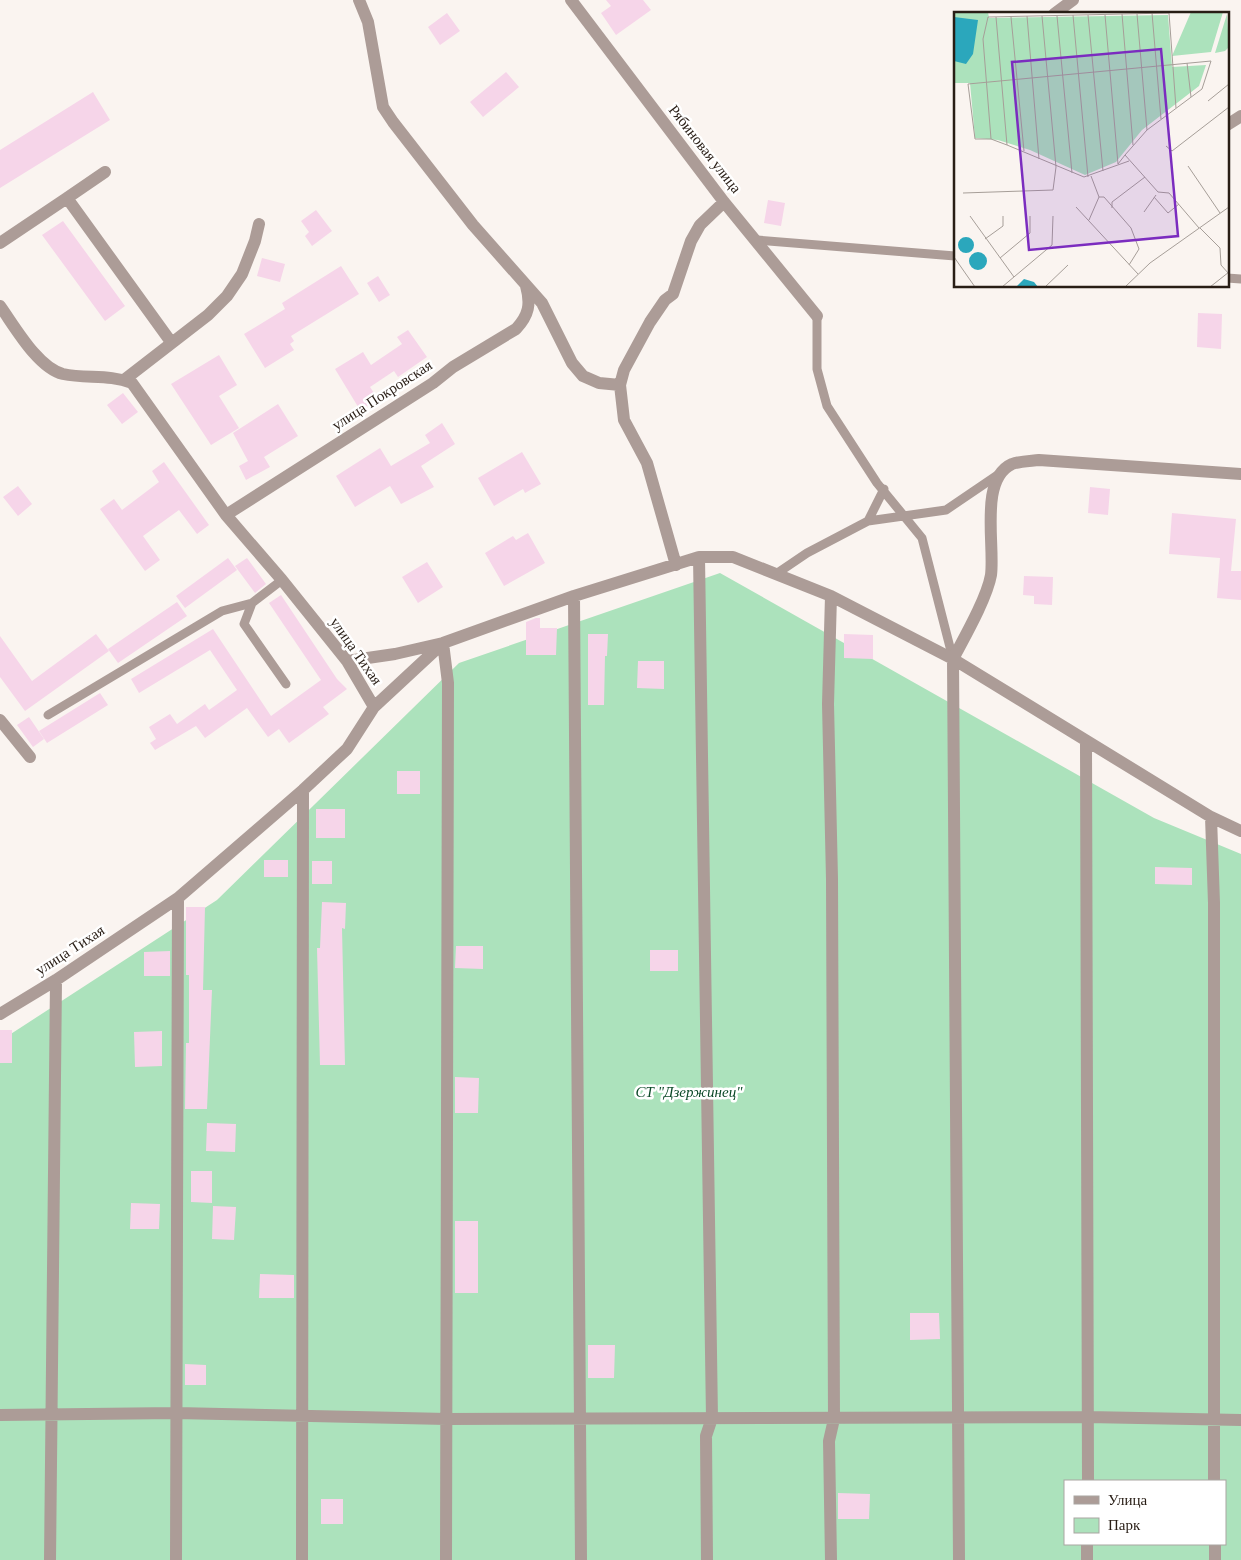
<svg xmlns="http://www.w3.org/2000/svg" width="1241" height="1560" font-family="Georgia,serif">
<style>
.green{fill:#ace2bc;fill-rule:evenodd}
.building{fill:#f6d5e9}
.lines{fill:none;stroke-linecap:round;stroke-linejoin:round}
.lane{stroke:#ac9c97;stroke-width:9}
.street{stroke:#ac9c97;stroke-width:12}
.labels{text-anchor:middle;stroke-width:5;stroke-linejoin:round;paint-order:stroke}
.street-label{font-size:15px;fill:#281d15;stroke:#fff}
.park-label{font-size:15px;font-style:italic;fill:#0c4928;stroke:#fff}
.inset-road{fill:none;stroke:#a69e98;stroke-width:1}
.view{fill:#7b2cbf;fill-opacity:0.15;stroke:#7b2cbf;stroke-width:2.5}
.inset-edge{fill:none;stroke:#281d15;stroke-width:2.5}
</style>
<rect width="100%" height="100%" fill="#faf4f0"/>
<!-- green -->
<path class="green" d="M720 573 1154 818 1241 854V1560H0V1041L217 900 459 663ZM1065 1481H1225V1544H1065Z"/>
<!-- building -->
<path class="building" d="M606 0H643L651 10 616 35 601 13 611 6Z
M447 13 460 31 440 45 428 27Z
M506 72 519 87 483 117 470 102Z
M93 92 110 120 0 188V150Z
M768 200 785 203 781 226 764 223Z
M316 210 332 231 312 246 305 236 309 232 301 221Z
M63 221 125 306 105 321 42 235Z
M262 258 285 264 280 282 257 276Z
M341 266 359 294 291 336 294 341 290 344 294 350 265 368 244 334 285 309 282 303Z
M378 276 390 295 379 302 367 283Z
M1198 313 1222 314 1221 349 1197 347Z
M408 330 427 357 398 377 394 371 370 387 378 399 360 410 335 369 363 352 371 365 402 344 397 337Z
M219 355 237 385 219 396 239 428 211 445 171 384Z
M123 393 138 412 122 424 107 405Z
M278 404 298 436 264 457 270 467 246 480 239 466 248 461 233 433Z
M442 423 455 444 421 466 434 487 401 504 390 486 355 507 336 476 380 448 391 466 430 443 425 435Z
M522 452 541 484 525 493 523 489 494 506 478 478Z
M164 462 209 525 197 534 179 510 143 536 160 560 145 571 100 509 114 499 122 510 159 482 152 471Z
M18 486 32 504 18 516 3 497Z
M1090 487 1110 489 1108 515 1088 513Z
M1172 513 1236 519 1231 571H1241V600L1217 598 1220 558 1169 554Z
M528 533 545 563 504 586 485 553 513 536 516 540Z
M228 558 237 570 185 608 176 596Z
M247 558 266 584 255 593 235 566Z
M427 562 443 587 418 603 402 577Z
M1024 576 1053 577 1052 605 1034 604V596L1023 595Z
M281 595 337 679 347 689 323 707 329 714 289 743 279 729 268 737 247 708 205 738 196 726 155 750 150 743 156 739 149 727 170 714 177 724 205 704 209 710 237 690 210 650 139 693 131 679 213 629 271 716 321 680 269 603Z
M177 602 187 616 118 663 108 649Z
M536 618H540V628H557L556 655H526V622Z
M96 634 109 651 25 711 0 677V636L32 681Z
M588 634H608L607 656H605L604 705H588Z
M844 634 873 635V659L844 658Z
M638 661H664V689L637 688Z
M100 693 108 705 47 743 39 731Z
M29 717 44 739 33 747 17 725Z
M397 771H420V794H397Z
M316 809H345V838H316Z
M264 860H288V877H264Z
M312 861H332V884H312Z
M1155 867 1192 868V885L1155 884Z
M322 902 346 903 345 929 342 928 345 1065H320L317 948H320Z
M186 907H205L203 990H212L207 1109H185L186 1043H189V975H186Z
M456 946H483V969L455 968Z
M650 950H678V971H650Z
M170 951V976H144V952Z
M0 1030H12V1063H0Z
M162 1031V1066L135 1067 134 1032Z
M455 1077 479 1078 478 1113H455Z
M207 1123 236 1124 235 1152 206 1151Z
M191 1171H212V1203L191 1202Z
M131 1203 160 1204 159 1229H130Z
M213 1206 236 1207 234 1240 212 1239Z
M455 1221H478V1293H455Z
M260 1274 294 1275V1298H259Z
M910 1313H939L940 1339 910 1340Z
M588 1345H615L614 1378H588Z
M185 1364 206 1365V1385H185Z
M838 1493 870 1494 869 1519H838Z
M321 1499H343V1524H321Z"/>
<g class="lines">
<!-- lane -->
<path class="lane" d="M757 240 955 256
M1227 278 1241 279
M817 316V369L827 406 877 483 922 538 953 659
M868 521 946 510 999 474
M776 574 807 553 868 521 884 489
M252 603 244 624 286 684
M48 715 222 611 252 603 282 580"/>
<!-- street -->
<path class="street" d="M359 0 368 22 383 107 393 122 473 225 542 303 572 363 583 376 599 383 620 385
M571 0 724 202 817 316
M1054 14 1073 0
M1227 125 1241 116
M67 198 105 172
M0 243 67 198 171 342
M0 306C15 327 38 368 63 374 87 379 109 374 132 383L226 515 282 580 347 661 374 707 347 749 303 790 178 898 56 980 0 1014
M124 380 208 315 227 296 242 274 255 241 259 224
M226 515 433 383 453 367 516 329C529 315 531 304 526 286
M699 557 712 1418 706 1436 707 1560
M676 565 647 463 624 420 620 385 624 370 650 322 665 300 673 294 691 241 700 225 724 202
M574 596 581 1560
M347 661 395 654 443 643 574 596 699 557H733L831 596 953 659 1211 817 1241 831
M374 707 443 643 448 683 446 1560
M0 720 30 757
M1086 741 1088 1481
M1211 817 1214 903V1481
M0 1415 176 1413 447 1419 1088 1417 1241 1420
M1215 1544V1560
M50 1560 56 980
M176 1560 178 898
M302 1560 303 790
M831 1560 829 1441 834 1419 832 879 828 704 831 596
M959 1560 953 659C964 638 987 598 991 575 995 545 979 479 1012 464 1020 461 1031 461 1039 460L1241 474
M1087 1560V1544"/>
</g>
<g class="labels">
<!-- street labels -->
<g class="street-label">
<text transform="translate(705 149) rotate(52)" y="5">Рябиновая улица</text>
<text transform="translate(382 395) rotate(-33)" y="5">улица Покровская</text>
<text transform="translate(356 651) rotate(55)" y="5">улица Тихая</text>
<text transform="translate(70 950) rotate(-33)" y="5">улица Тихая</text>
</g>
<!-- park labels -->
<g class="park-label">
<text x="689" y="1097">СТ "Дзержинец"</text>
</g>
</g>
<!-- overview -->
<g transform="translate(954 12)">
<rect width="275" height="275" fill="#faf4f0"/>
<path d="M0 0H34L35 6 214 3 218 55 252 53 245 74 188 118 162 150 131 163 76 138 44 128 21 126 16 71H0ZM237 0H269L257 40 218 44ZM273 2 275 35 271 39 261 41Z" fill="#ace2bc"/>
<path d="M0 5 24 8 19 42 12 52 0 49ZM4 233a8 8 0 1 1 16 0a8 8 0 1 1-16 0ZM15 249a9 9 0 1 1 18 0a9 9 0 1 1-18 0ZM70 267 80 270 84 275H62Z" fill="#2ba7bc"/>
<path class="inset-road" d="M198 1 207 107M168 2 179 133M183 2 193 118M119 3 134 165M134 3 149 159M151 3 164 152 171 143M73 4 85 147M103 4 118 161M42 5 53 133M57 5 70 139M233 51 237 85M254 89 275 72M37 127 29 27 34 5 215 1 222 96M212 134 218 139 275 95M175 149 130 165 53 133 37 127H21L14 72 257 49 248 77 193 118 171 143 204 180 215 181 245 216M234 154 266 201M9 181 99 178 102 155 88 4M145 185H150L177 216 185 237 175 253M200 185 214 201 225 192M122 195 184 262M158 196V190L191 165M190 200 202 183M16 204 60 265M135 208 145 185 137 164M246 216 266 236 267 253 275 262M31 227 49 214V204M0 245 21 275M46 246 76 221V204M48 275 98 233 99 204M91 275 114 253M171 275 196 251 275 195M256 275 275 260"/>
<path class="view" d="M207 37 224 224 75 238 58 50Z"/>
<rect width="275" height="275" class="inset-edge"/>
</g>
<!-- legend -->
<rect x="1064" y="1480" width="162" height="65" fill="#ffffff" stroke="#a9a5a1"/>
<rect x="1074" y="1496" width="25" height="8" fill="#ac9c97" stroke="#a9a5a1"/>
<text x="1108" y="1505" font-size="15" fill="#281d15">Улица</text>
<rect x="1074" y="1518" width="25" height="15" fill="#ace2bc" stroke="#a9a5a1"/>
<text x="1108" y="1530" font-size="15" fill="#281d15">Парк</text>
</svg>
